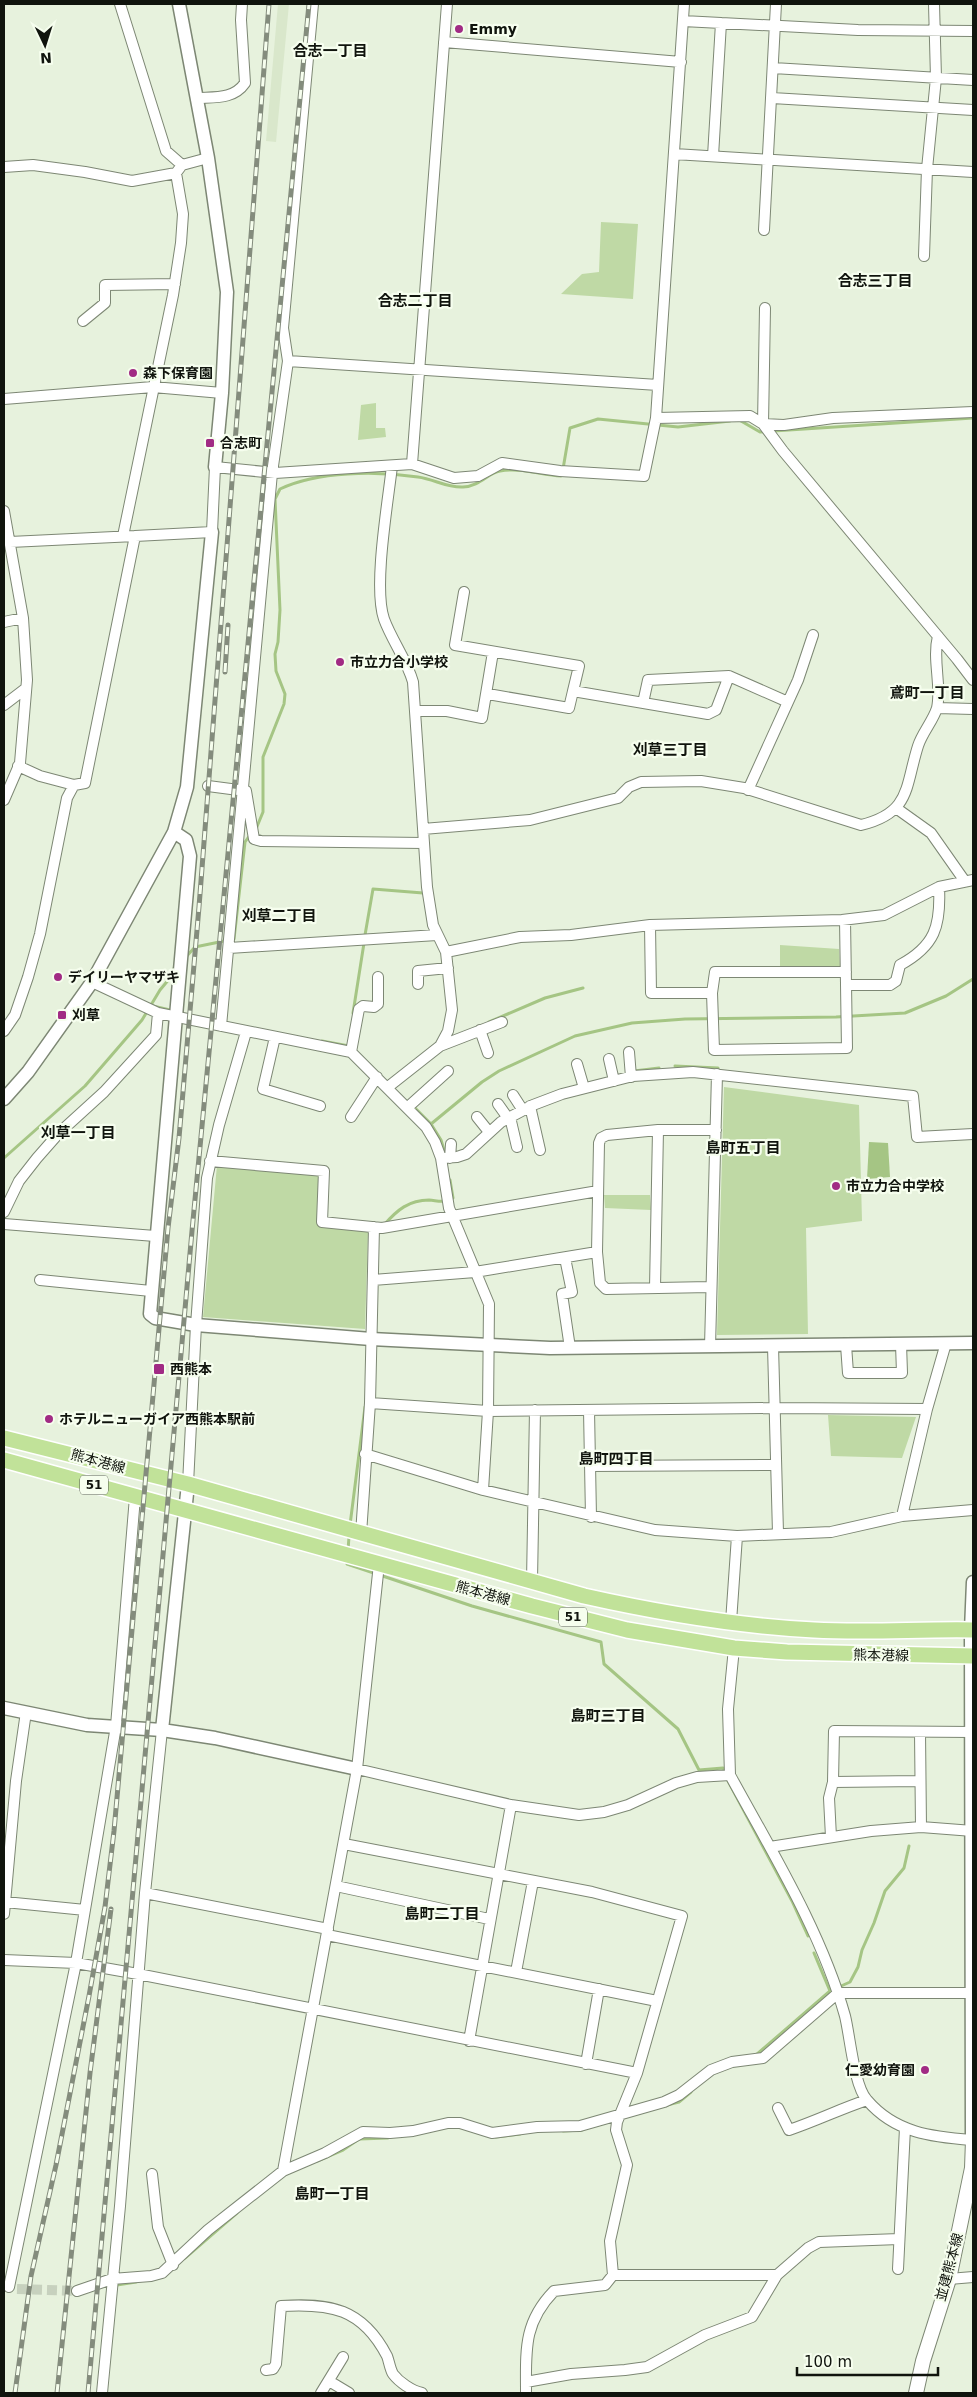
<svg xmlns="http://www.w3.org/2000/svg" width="977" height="2397" font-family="'DejaVu Sans','Noto Sans JP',sans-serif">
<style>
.built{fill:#d9e7cb}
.green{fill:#bfd9a5}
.water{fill:#a5c584}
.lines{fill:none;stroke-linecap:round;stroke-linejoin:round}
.stream{stroke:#a5c584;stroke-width:3}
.minor-tunnel{stroke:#c7d1be;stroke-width:10;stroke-dasharray:10 5;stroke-linecap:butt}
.minor-casing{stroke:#7d8774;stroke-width:12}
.tertiary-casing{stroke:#7d8774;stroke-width:15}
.secondary-casing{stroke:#7d8774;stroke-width:16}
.primary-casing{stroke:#fff;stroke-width:18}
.minor{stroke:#fff;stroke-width:10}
.tertiary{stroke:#fff;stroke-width:12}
.secondary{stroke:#fff;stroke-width:14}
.primary{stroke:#c1e299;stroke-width:15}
.rail-casing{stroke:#848c7d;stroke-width:5}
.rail{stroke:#f6feee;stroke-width:3;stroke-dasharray:9;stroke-linecap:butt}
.poi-dot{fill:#a12b84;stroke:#f6feee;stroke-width:2}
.labels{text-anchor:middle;stroke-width:4.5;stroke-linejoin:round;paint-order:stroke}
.shield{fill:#f6feee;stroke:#555a50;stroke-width:1}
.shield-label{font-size:12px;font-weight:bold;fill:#10140d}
.poi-label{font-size:14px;font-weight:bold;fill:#10140d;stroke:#f6feee;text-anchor:start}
.street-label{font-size:14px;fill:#10140d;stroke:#f6feee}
.neighbourhood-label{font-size:15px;font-weight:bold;fill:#10140d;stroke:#f6feee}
</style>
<rect width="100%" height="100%" fill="#e7f2dd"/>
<!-- built -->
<path class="built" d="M278 4H289L276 142 266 141Z"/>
<!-- green -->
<path class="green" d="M601 222 638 224 633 299 561 294 582 274 599 272Z
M376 403V428H385L386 437 358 440 361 405Z
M780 945 839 949 840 966H780Z
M724 1087 859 1105 862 1221 806 1228 808 1334 717 1335Z
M217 1165 322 1173 319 1227 368 1232 365 1329 203 1317Z
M604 1195H650L651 1210 605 1208Z
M828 1415 916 1417 902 1458 831 1456Z"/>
<!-- water -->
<path class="water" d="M869 1142 888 1143 890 1177 867 1179Z"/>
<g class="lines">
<!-- stream -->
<path class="stream" d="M741 421 760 432 973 418
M563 469 570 428 598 419 678 427 730 421
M256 829 263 812V757L284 704 285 694 276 671 275 654 278 642 280 610 275 499 280 489C318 471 377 471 418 477 434 479 447 488 463 487 480 486 488 473 500 471 520 467 541 475 561 476
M365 935 373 889 423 893
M185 958 195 947 234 939 245 842 250 835
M153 1006 170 1010
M353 1013 364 943
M489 1022 545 998 583 988
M322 1041 349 1046
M675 1066 718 1068
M634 1071 659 1068
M415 1108 431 1124
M446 1157 441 1140 431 1124 482 1082 499 1071 575 1036 632 1023 685 1019 836 1017 905 1013 946 996 973 979
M4 1158 85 1086 142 1020 160 990 170 978 175 966
M384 1225C397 1210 409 1200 429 1200 440 1201 443 1203 453 1198L450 1180
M350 1525 365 1407
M348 1550 349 1537
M347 1558V1564L472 1606 601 1642 604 1664 678 1729 699 1770 723 1768 725 1773
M727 1779 792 1901 808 1936
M814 1953 830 1991
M756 2055 830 1991 850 1982 858 1967 862 1950 874 1923 885 1891 904 1868 909 1846
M667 2105 679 2102 691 2092
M563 2131 582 2130
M496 2137 520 2134
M317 2161 343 2150 359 2139 388 2138
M185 2258 237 2213
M117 2285 136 2282"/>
<!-- minor-tunnel -->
<path class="minor-tunnel" d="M17 2289 77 2291"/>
<!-- minor casing -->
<g class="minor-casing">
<path id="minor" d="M120 4 166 151 182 165
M683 21 858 30 973 31
M444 42 681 62
M773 68 973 80
M198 98C216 97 234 99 245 83L241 20 242 4
M772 98 973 110
M674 154 973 172
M713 156 721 23
M4 167 33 165 85 172 132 181 176 173 182 165 208 158
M764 230 776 4
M924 256 927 169 936 78 934 4
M83 321 105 303V285L175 284
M288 361 658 385
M4 399 153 387 222 393
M656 418 750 416 763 424 783 451 957 659 973 680
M763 424 784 425 833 418 973 412
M763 424 765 308
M412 464 447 4
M4 511 23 618 27 680 20 763 4 800
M123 536 173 295 181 243 183 214 176 173
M135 536 212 532 215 467 275 473 412 464 454 478 478 476 502 463 560 471 644 476 656 418 684 4
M464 592 455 645 579 666 573 691
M4 622 23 618
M488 694 569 708 573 691 708 714 716 710 729 676
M643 703 648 680 729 676 788 702
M4 705 25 689
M937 708 973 709
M416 711H447L482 718 493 652
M18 766 40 776 74 785
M208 786 246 791 254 839 261 841 424 843
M748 790 798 680 813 635
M896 808 931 833 964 880
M423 829 530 820 618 798 629 787 641 782 701 781 744 788 861 825C911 813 905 787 918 746 922 733 933 721 937 708 942 686 932 660 938 636
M845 920 847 1048 714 1050 712 993 715 972H846
M650 925 651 993H712
M229 948 437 935
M446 952 520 937 571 935 650 925 842 920 884 915 939 887 973 880
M92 982 158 1013 351 1052 426 1127 435 1142 441 1158 449 1208 489 1304 488 1411 483 1490
M418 984V971L448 968
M846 985H890L896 981 900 965C935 946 941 926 939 887
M221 1026 272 473 288 361 283 328 313 4
M480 1030 488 1053
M4 1031 15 1015 28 977 40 934 67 798 74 785 85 783 135 536 10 542
M275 1037 263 1089 320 1106
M440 1046 502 1022
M351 1052 359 1009 363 1006 374 1007 378 1004V977
M629 1052 631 1077
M609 1059 614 1081
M577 1064 584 1088
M388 1087 440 1046 448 1031 452 1010 446 952 433 925 427 887 413 682C407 660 392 641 384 619 373 587 388 502 392 466
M513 1095 522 1109
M498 1104 508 1118
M530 1106 540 1150
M408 1107 448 1071
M351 1117 377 1077
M477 1117 489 1132
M510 1117 517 1147
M441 1158 457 1157 466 1154 501 1122 533 1105 562 1094 633 1076 693 1072 913 1096 917 1137 973 1134
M450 1158 451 1144
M210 1161 324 1171 322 1222 382 1228 598 1191
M4 1212 19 1181 37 1158 59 1133 104 1092 156 1035 158 1013
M4 1224 155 1236
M565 1258 572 1292 562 1294 570 1348
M40 1280 151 1291
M373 1280 475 1272 597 1252
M710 1287 606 1289 600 1283 597 1252 599 1143 601 1138 607 1135 658 1130H716
M655 1288 658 1130
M846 1345 848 1373H902L901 1344
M773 1346 778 1533
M710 1347 717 1074
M370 1403 488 1411 775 1408 927 1409
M589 1410 591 1517
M365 1454 483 1490 655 1530 737 1536 831 1532 902 1516 973 1510
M590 1466 776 1465
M188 1484 196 1325 207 1178 219 1125 246 1032
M902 1516 927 1409 946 1343
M361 1534 370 1403 374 1227
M379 1564 357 1769 283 2171 325 2153 363 2132 390 2133 413 2131 448 2123H460L492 2133 537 2127 580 2126 664 2102 679 2095 711 2070 732 2062 763 2058 838 1993H973
M532 1581 535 1410
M731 1622 737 1536
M920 1732 921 1827
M357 1769 511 1805 579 1815 604 1812 628 1805 676 1783 697 1777 730 1775C772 1852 821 1931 845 2016 850 2036 854 2086 867 2100 895 2133 932 2137 972 2140
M730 1775 728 1709 734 1648
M833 1782 920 1781
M831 1837 829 1798 833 1782 834 1731 973 1732
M344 1844 592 1892 682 1916 637 2073 617 2122 616 2130 627 2165 610 2241 613 2275 605 2285 554 2291C523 2323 526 2351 526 2393
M770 1847 871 1831 921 1827 973 1831
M336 1886 489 1919
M145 1893 328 1929
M5 1902 85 1910
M4 1914 16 1781 26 1712
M327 1935 657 2001
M4 1960 76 1963 138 1974 637 2073
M516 1972 533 1881
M469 2041 511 1805
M586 2064 599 1989
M778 2108 789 2130C816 2121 840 2109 867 2100
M152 2174 158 2227 173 2265
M898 2269 905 2128
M613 2275H777
M949 2279 973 2277
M9 2287 76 1963 116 1726 135 1497
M77 2291 112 2279 151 2276 162 2273 208 2230 283 2171
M266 2370 273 2369 276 2364 281 2306C330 2303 362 2308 387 2356 389 2361 390 2369 393 2374 399 2382 412 2391 422 2393
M329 2381 349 2393
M526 2382 571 2374 625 2370 647 2367 705 2335 752 2317 777 2275 808 2248 819 2242 899 2239
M102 2393 120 2206 145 1893 162 1730
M321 2393 343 2357"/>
</g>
<!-- tertiary casing -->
<g class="tertiary-casing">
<path id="tertiary" d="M179 4 208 158 227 292 222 393 215 467
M174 832 186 840 190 856 150 1314 155 1318 196 1325 371 1339 550 1348 973 1343
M4 1099 28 1072 92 982 174 832 187 787 212 532
M4 1708 87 1725 162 1730 215 1738 357 1769
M162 1730 188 1484
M972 2140 971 1630 973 1582"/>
</g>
<!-- secondary casing -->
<g class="secondary-casing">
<path id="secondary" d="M916 2393 923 2361 949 2279 972 2168 973 2140"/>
</g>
<!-- primary casing -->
<g class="primary-casing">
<path id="primary" d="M4 1438 188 1484 584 1596C660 1613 736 1626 814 1630 867 1633 920 1629 973 1630
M4 1460 532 1606 627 1630 734 1648 787 1652 973 1656"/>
</g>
<!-- minor -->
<use href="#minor" class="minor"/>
<!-- tertiary -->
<use href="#tertiary" class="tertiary"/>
<!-- secondary -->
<use href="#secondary" class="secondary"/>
<!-- primary -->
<use href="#primary" class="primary"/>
<!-- rail casing -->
<g class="rail-casing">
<path id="rail" d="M225 672 228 625
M15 2393 31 2276 56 2165 89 1996 105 1907 114 1831 168 1228 179 1138 199 907 269 4
M57 2393 90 2073 111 1909
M88 2393 192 1231 309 4"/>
</g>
<!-- rail -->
<use href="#rail" class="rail"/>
</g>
<!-- markers -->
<g class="poi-dot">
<circle cx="459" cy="29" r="5"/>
<circle cx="133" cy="373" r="5"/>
<rect x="205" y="438" width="10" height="10" rx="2.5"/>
<circle cx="340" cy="662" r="5"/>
<circle cx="58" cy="977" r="5"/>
<rect x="57" y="1010" width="10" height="10" rx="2.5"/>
<circle cx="836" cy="1186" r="5"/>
<rect x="153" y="1363" width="12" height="12" rx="2.5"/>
<circle cx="49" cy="1419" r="5"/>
<circle cx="925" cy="2070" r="5"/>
</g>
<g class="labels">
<!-- shield labels -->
<g class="shield">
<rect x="80" y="1475.5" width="28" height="19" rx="4"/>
<rect x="559" y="1607.5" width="28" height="19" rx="4"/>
</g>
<g class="shield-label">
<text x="94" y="1489">51</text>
<text x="573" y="1621">51</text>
</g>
<!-- poi labels -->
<g class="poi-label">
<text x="469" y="34">Emmy</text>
<text x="143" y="378">森下保育園</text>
<text x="220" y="448">合志町</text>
<text x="350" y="667">市立力合小学校</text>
<text x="68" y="982">デイリーヤマザキ</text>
<text x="72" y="1020">刈草</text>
<text x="846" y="1191">市立力合中学校</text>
<text x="170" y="1374">西熊本</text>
<text x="59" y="1424">ホテルニューガイア西熊本駅前</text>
<text x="915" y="2075" text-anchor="end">仁愛幼育園</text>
</g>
<!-- street labels -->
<g class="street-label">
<text transform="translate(98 1461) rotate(15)" y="5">熊本港線</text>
<text transform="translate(483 1593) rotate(15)" y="5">熊本港線</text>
<text transform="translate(881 1655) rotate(1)" y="5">熊本港線</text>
<text transform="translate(949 2267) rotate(-75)" y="5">並建熊本線</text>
</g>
<!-- neighbourhood labels -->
<g class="neighbourhood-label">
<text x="330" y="56">合志一丁目</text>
<text x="875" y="286">合志三丁目</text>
<text x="415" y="306">合志二丁目</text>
<text x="927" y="698">鳶町一丁目</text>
<text x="670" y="755">刈草三丁目</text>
<text x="279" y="921">刈草二丁目</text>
<text x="78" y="1138">刈草一丁目</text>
<text x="743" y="1153">島町五丁目</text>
<text x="616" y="1464">島町四丁目</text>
<text x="608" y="1721">島町三丁目</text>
<text x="442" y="1919">島町二丁目</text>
<text x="332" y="2199">島町一丁目</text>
</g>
</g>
<!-- border -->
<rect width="977" height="2397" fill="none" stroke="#10140d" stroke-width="10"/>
<!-- north arrow -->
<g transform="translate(45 45) rotate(176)" stroke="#f6feee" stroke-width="4" paint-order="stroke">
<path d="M0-4L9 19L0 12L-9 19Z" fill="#10140d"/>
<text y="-8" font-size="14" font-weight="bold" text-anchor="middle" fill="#10140d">N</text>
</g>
<!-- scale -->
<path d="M797 2367v8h141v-8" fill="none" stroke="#10140d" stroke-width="2.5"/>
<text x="804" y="2367" font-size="15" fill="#10140d" stroke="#f6feee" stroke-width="4" paint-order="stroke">100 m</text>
</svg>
